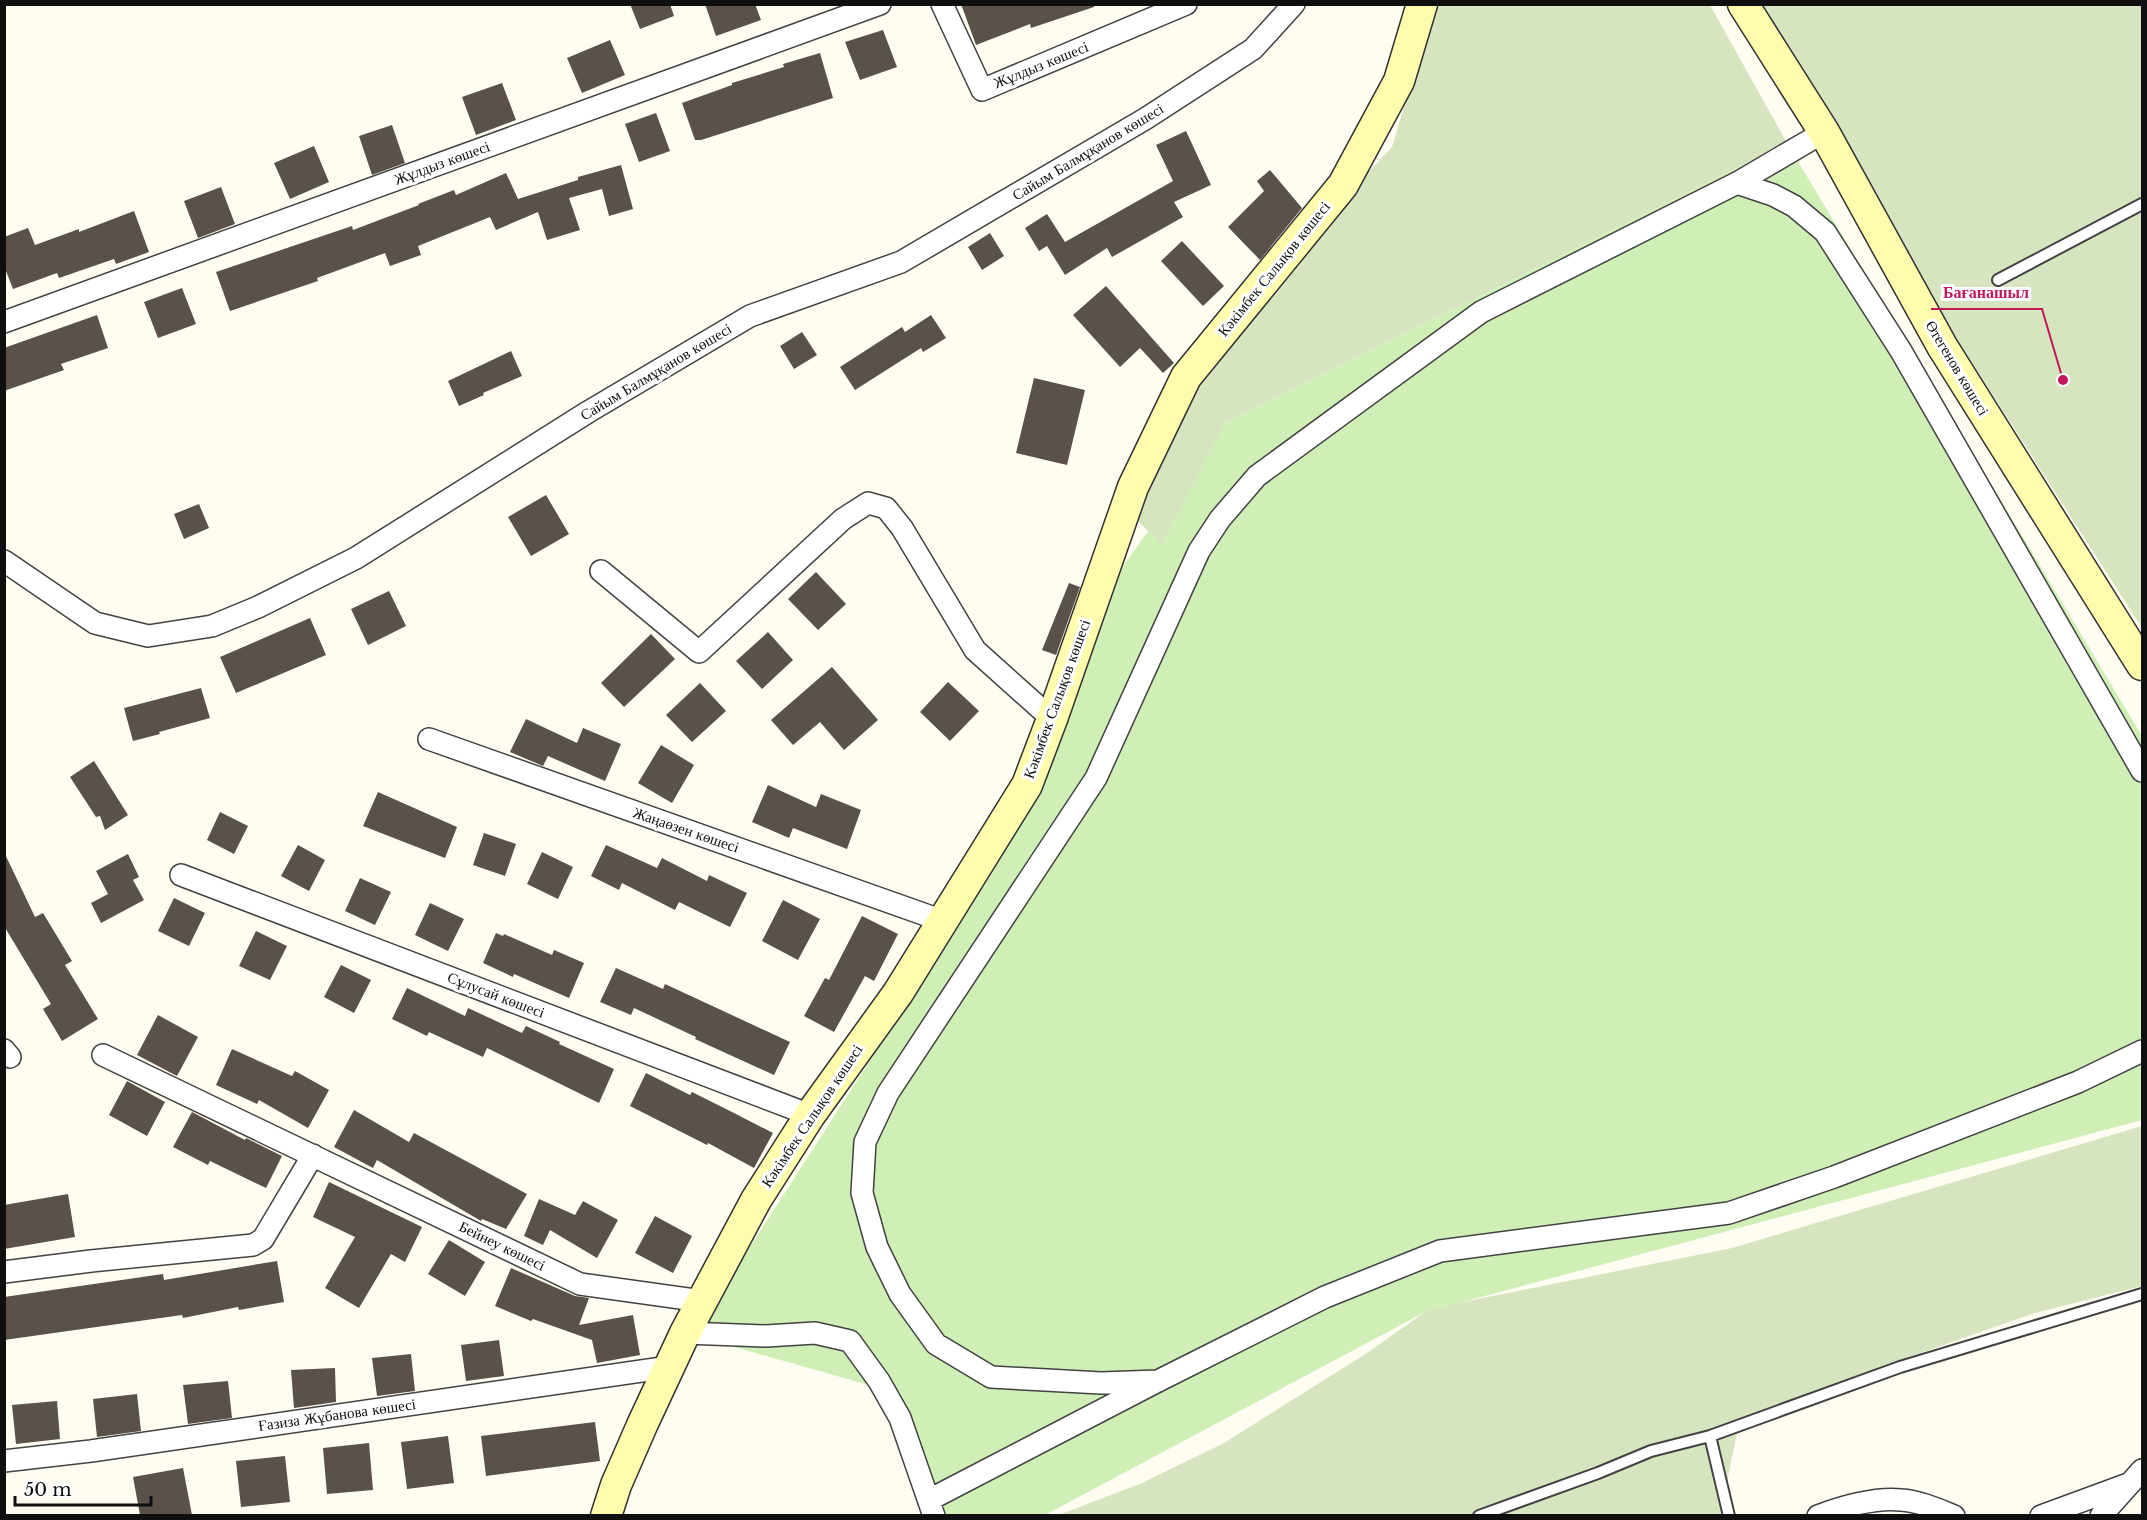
<svg xmlns="http://www.w3.org/2000/svg" width="2147" height="1520" font-family="'Libre Baskerville',serif">
<style>
.green{fill:#cfefb6}
.cemetery{fill:#d6e5bf}
.building{fill:#59514a}
.lines{fill:none;stroke-linecap:round;stroke-linejoin:round}
.lane-casing{stroke:#424242;stroke-width:14}
.street-casing{stroke:#424242;stroke-width:24}
.secondary-casing{stroke:#313131;stroke-width:33}
.lane{stroke:#fff;stroke-width:10}
.street{stroke:#fff;stroke-width:21}
.secondary{stroke:#fffcad;stroke-width:30}
.labels{text-anchor:middle;stroke-width:6;stroke-linejoin:round;paint-order:stroke}
.street-label{font-size:15px;fill:#0f0f0f;stroke:#fff}
.leader{fill:none;stroke:#c2185b;stroke-width:2}
.callout-dot{fill:#c2185b;stroke:#fff;stroke-width:2}
.callout-label{font-size:16px;text-anchor:middle;font-weight:bold;fill:#c2185b;stroke:#fff;stroke-width:6;stroke-linejoin:round;paint-order:stroke}
</style>
<rect width="100%" height="100%" fill="#fffdf2"/>
<!-- green -->
<path class="green" d="M1787 143 2142 736V1120L1425 1312 1045 1515H945L872 1386 685 1333 737 1267 965 913 1085 620 1224 424Z"/>
<!-- cemetery -->
<path class="cemetery" d="M1434 5H1710L1787 143 1224 424 1162 545 1125 508 1247 302 1392 147Z
M1737 5H2142V628L1824 132Z
M2142 1126V1286L2035 1313 1875 1369 1737 1433 1728 1477V1515L1056 1516 1142 1483 1224 1443 1367 1353 1425 1312 1458 1303 1732 1248Z"/>
<!-- building -->
<path class="building" d="M630 4H670L674 16 640 29Z
M705 4H755L761 20 716 36Z
M961 4H1094V7L1031 28 1030 24 976 45Z
M883 30 897 67 860 80 845 42Z
M610 40 625 75 582 93 567 58Z
M820 53 833 98 701 140H695L682 103 732 85V83L784 67 783 64Z
M502 83 516 120 476 135 462 97Z
M656 113 670 151 639 162 625 124Z
M392 125 405 163 372 175 359 136Z
M1186 131 1211 185 1174 202 1183 217 1112 257 1107 248 1065 275 1047 246 1039 251 1025 228 1047 214 1065 242 1173 181 1156 145Z
M314 146 329 182 290 199 274 163Z
M621 165 633 209 609 216 602 189 569 198 580 230 547 240 538 212 496 230 490 217 418 246 421 255 390 266 385 253 317 278 318 281 230 311 216 272 352 226 353 230 419 205 418 204 454 190 456 195 506 173 518 199 578 180V177Z
M1270 170 1302 208 1260 260 1228 227 1264 191 1257 181Z
M221 187 235 224 198 238 184 201Z
M134 211 149 252 116 264 114 259 59 278 57 273 13 289 4 266V237L28 228 35 245 79 229V232Z
M990 233 1004 256 982 270 968 247Z
M1182 241 1224 286 1203 306 1161 261Z
M1106 286 1174 363 1163 373 1140 348 1120 367 1073 315Z
M182 288 196 324 158 338 144 302Z
M97 315 108 348 61 364 64 370 4 391V348Z
M931 315 946 338 923 352 921 348 855 390 840 367 902 327 905 332Z
M802 332 817 355 794 369 780 346Z
M511 351 522 376 483 393 484 395 459 406 448 381Z
M1034 378 1085 390 1067 465 1016 453Z
M546 495 569 534 531 556 508 517Z
M199 504 209 528 184 539 174 514Z
M816 572 846 604 818 630 788 599Z
M1069 583 1080 587 1056 655 1042 650Z
M389 591 406 626 368 645 351 609Z
M310 618 326 655 236 693 220 657Z
M768 632 793 660 762 689 736 661Z
M651 634 675 659 624 707 601 683Z
M832 667 878 720 844 750 820 722 793 745 771 720Z
M948 682 979 711 950 741 920 712Z
M700 683 726 711 692 742 666 715Z
M201 688 210 718 159 732 160 734 133 741 124 708Z
M526 719 577 743 583 728 621 744 605 781 548 756 543 766 510 752Z
M661 745 694 765 672 803 638 783Z
M94 761 128 815 105 830 100 816 96 817 70 777Z
M768 785 816 807 821 794 861 810 847 849 793 828 789 838 752 822Z
M378 792 457 827 445 858 363 826Z
M220 812 248 826 234 854 207 840Z
M484 833 516 844 505 876 473 865Z
M298 845 325 860 309 891 281 876Z
M606 845 657 868 662 858 707 881 709 875 747 893 730 927 679 902 675 910 622 883 619 890 591 876Z
M4 852 35 917 43 913 72 961 65 965 98 1019 62 1041 43 1009 51 1004 4 926Z
M542 852 573 867 558 899 527 884Z
M128 854 139 877 133 880 144 900 101 923 91 903 108 894 96 871Z
M360 878 391 892 375 925 345 911Z
M174 898 205 913 189 946 158 931Z
M783 900 820 919 798 960 762 941Z
M430 903 464 919 448 951 415 935Z
M862 916 898 934 874 981 865 976 834 1032 804 1016 825 978 829 980Z
M256 931 287 946 270 980 239 966Z
M496 933 503 936 504 934 552 955 554 950 584 963 569 998 514 974 513 977 483 963Z
M341 965 371 980 354 1013 324 997Z
M616 968 663 989 665 984 790 1042 774 1075 695 1039 696 1037 634 1008 631 1015 600 1002Z
M407 988 465 1016 468 1008 522 1033 526 1026 560 1042 559 1044 614 1069 599 1103 487 1048 483 1057 429 1032 427 1036 392 1019Z
M158 1015 198 1037 177 1076 137 1055Z
M232 1049 292 1076 295 1071 329 1090 308 1128 259 1100 257 1104 216 1085Z
M646 1073 690 1095 692 1092 732 1112 773 1133 754 1168 708 1143 707 1145 630 1106Z
M127 1081 165 1102 147 1136 109 1115Z
M354 1110 409 1142 414 1133 527 1194 506 1229 482 1219 481 1221 377 1160 373 1168 334 1147Z
M192 1112 245 1140 246 1138 282 1156 266 1188 210 1161 208 1165 173 1147Z
M329 1182 422 1227 405 1262 391 1254 359 1308 325 1288 355 1237 313 1217Z
M68 1194 75 1237 4 1249V1205Z
M539 1199 575 1215 583 1201 618 1220 597 1258 550 1230 543 1245 524 1236Z
M655 1216 692 1236 673 1273 635 1253Z
M449 1240 485 1262 465 1296 428 1274Z
M277 1261 284 1302 239 1310 238 1307 183 1318 182 1315 4 1340V1297L163 1274 164 1280Z
M511 1268 575 1296 589 1298 579 1325 633 1315 640 1355 597 1363 592 1340 533 1319 531 1321 495 1306Z
M499 1340 504 1376 466 1381 461 1345Z
M411 1354 415 1391 377 1396 372 1358Z
M335 1368 336 1402 294 1408 291 1370Z
M228 1381 232 1418 188 1424 183 1385Z
M137 1394 141 1431 97 1437 93 1399Z
M57 1401 60 1439 16 1444 12 1405Z
M595 1422 600 1461 486 1476 481 1436Z
M448 1436 454 1483 407 1489 401 1442Z
M369 1443 373 1490 327 1494 323 1448Z
M285 1456 290 1502 241 1507 236 1461Z
M183 1468 192 1515H140L133 1477Z"/>
<g class="lines">
<!-- lane casing -->
<g class="lane-casing">
<path id="lane" d="M1998 280 2142 204
M1710 1436 1729 1516
M1479 1516 1598 1473 1651 1451 1710 1436 1900 1367 2142 1294"/>
</g>
<!-- street casing -->
<g class="street-casing">
<path id="street" d="M942 4 982 90 1186 4
M1737 183 1773 195 1794 206 1825 232 1901 351 2142 771
M4 322 880 4
M4 561 95 623 148 636 212 626 258 607 356 558 588 412 750 316 901 262 1145 119 1253 49 1294 4
M601 571 699 652 843 519 868 503 886 508 902 528 975 650 1052 719
M429 739 943 921
M181 875 810 1115
M4 1050 10 1057
M103 1055 580 1284 702 1301
M4 1272 91 1261 253 1245 263 1239 313 1155
M685 1333 766 1336 815 1333 850 1341 879 1381 900 1418 934 1516
M1158 1381 1101 1383 991 1377 936 1344 900 1294 877 1247 862 1193 865 1142 888 1093 1096 778 1199 551 1220 519 1257 476 1481 312 1737 183 1824 132
M4 1461 91 1451 669 1367
M929 1500 1158 1381 1325 1297 1440 1251 1729 1213 1834 1177 2078 1082 2142 1051
M1818 1516C1841 1507 1876 1497 1901 1500 1919 1501 1937 1509 1954 1516
M2041 1516 2128 1484
M2101 1516 2142 1470"/>
</g>
<!-- secondary casing -->
<g class="secondary-casing">
<path id="secondary" d="M1743 4 1824 132 1942 346 2142 665
M606 1516 616 1485 643 1423 685 1333 756 1200 810 1115 898 993 1027 785 1052 719 1133 487 1186 377 1343 185 1399 81 1422 4"/>
</g>
<!-- lane -->
<use href="#lane" class="lane"/>
<!-- street -->
<use href="#street" class="street"/>
<!-- secondary -->
<use href="#secondary" class="secondary"/>
</g>
<g class="labels">
<!-- street labels -->
<g class="street-label">
<text transform="translate(1041 65) rotate(-22)" y="5">Жұлдыз көшесі</text>
<text transform="translate(1088 152) rotate(-31)" y="5">Сайым Балмұқанов көшесі</text>
<text transform="translate(442 163) rotate(-20)" y="5">Жұлдыз көшесі</text>
<text transform="translate(1274 269) rotate(-51)" y="5">Кәкімбек Салықов көшесі</text>
<text transform="translate(1957 368) rotate(59)" y="5">Өтегенов көшесі</text>
<text transform="translate(656 372) rotate(-31)" y="5">Сайым Балмұқанов көшесі</text>
<text transform="translate(1057 699) rotate(-70)" y="5">Кәкімбек Салықов көшесі</text>
<text transform="translate(686 830) rotate(19)" y="5">Жаңаөзен көшесі</text>
<text transform="translate(496 995) rotate(21)" y="5">Сұлусай көшесі</text>
<text transform="translate(812 1116) rotate(-56)" y="5">Кәкімбек Салықов көшесі</text>
<text transform="translate(502 1246) rotate(26)" y="5">Бейнеу көшесі</text>
<text transform="translate(337 1415) rotate(-8)" y="5">Ғазиза Жұбанова көшесі</text>
</g>
</g>
<!-- callouts -->
<path class="leader" d="M2063 380L2042 309H1931"/>
<circle class="callout-dot" cx="2063" cy="380" r="6"/>
<g class="callout-label">
<text x="1986" y="298">Бағанашыл</text>
</g>
<!-- border -->
<rect width="2147" height="1520" fill="none" stroke="#0f0f0f" stroke-width="12"/>
<!-- scale -->
<path d="M15 1496v9h136v-9" fill="none" stroke="#0f0f0f" stroke-width="3"/>
<text x="24" y="1496" font-size="18" fill="#0f0f0f" stroke="#ffffff" stroke-width="4.5" paint-order="stroke">50 m</text>
</svg>
